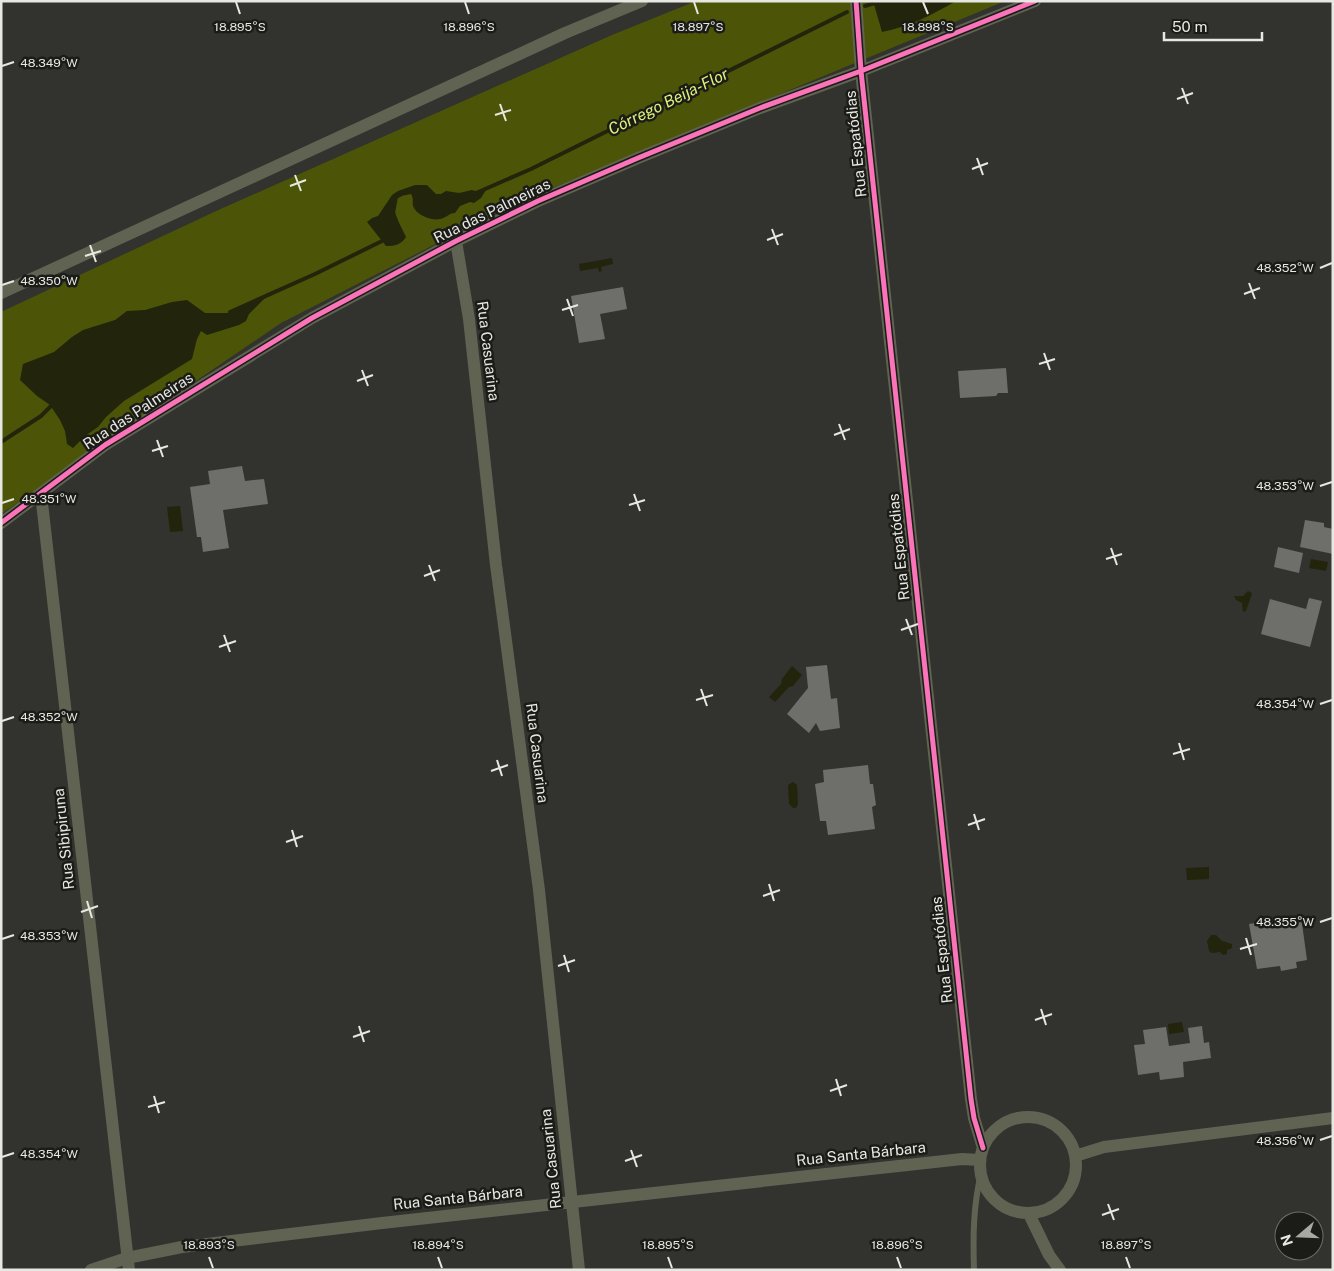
<svg xmlns="http://www.w3.org/2000/svg" width="1334" height="1271" font-family="'Public Sans',sans-serif">
<style>
.green{fill:#4c5507}
.water{fill:#22250b}
.lines{fill:none;stroke-linecap:round;stroke-linejoin:round}
.stream{stroke:#22250b;stroke-width:4}
.building{fill:#6e6f6b}
.service{stroke:#606252;stroke-width:6}
.minor{stroke:#606252;stroke-width:12}
.cycleway-casing{stroke:#1b1c18;stroke-width:8}
.cycleway{stroke:#fb73b8;stroke-width:5}
.ticks{fill:none;stroke:#e7e8e2;stroke-width:2}
.labels{text-anchor:middle;stroke-width:5;stroke-linejoin:round;paint-order:stroke}
.street-label{font-size:15px;fill:#e7e8e2;stroke:#1b1c18}
.water-label{font-size:16px;font-style:italic;fill:#def179;stroke:#1b1c18}
.ticks-label{font-size:12px;text-anchor:middle;fill:#e7e8e2;stroke:#1b1c18;stroke-width:5;stroke-linejoin:round;paint-order:stroke}
</style>
<rect width="100%" height="100%" fill="#32332e"/>
<!-- green -->
<path class="green" d="M696 1H1005L516 203 281 323 1 514V312L214 212 612 35Z"/>
<!-- water -->
<path class="water" d="M873 1H956C932 15 908 27 882 32Z
M415 185H427L436 194H441L446 191 459 193 472 190 479 192 488 187 481 198 474 203 470 202 460 206 455 213C449 213 446 218 440 219 432 221 416 215 413 206 412 201 414 199 411 194L396 197C390 210 401 225 406 237 401 245 395 246 386 246L367 222 372 218 378 216 392 195 398 191Z
M612 258 613 264 601 267 602 271 599 272 598 268 580 271 579 264Z
M268 295 249 314 246 321 239 325 207 335 201 331 197 339 192 359 124 401 106 417 98 427 85 436 73 448 67 444 65 431 60 420 50 405 37 396 20 380 23 364 54 352 72 337 83 330 115 320 127 311 145 310 172 302 187 300 205 313H228Z
M180 506 183 531 170 532 167 507Z
M1311 559 1328 562 1326 571 1309 568Z
M1248 591 1252 593V594L1246 611 1243 612 1242 603 1236 600 1234 596H1243Z
M792 666 802 675 793 686 789 687 775 702 769 697 781 684 782 679Z
M793 782 797 785 798 804 796 808H793L789 804 788 785Z
M1209 867V879L1187 880 1186 868Z
M1211 935H1216L1222 941 1232 944V948L1227 950V954L1223 955 1220 952 1212 953 1209 951 1207 941Z
M1182 1022 1184 1032 1169 1034 1168 1024Z"/>
<g class="lines">
<!-- stream -->
<path class="stream" d="M865 6 881 1
M476 193 531 169 847 12
M393 213 396 197 400 195
M230 312 315 274 382 241 385 238
M1 442 41 416 53 404"/>
</g>
<!-- building -->
<path class="building" d="M623 287 627 309 600 314 605 339 579 343 571 296Z
M1006 368 1008 393H998L996 396 960 398 958 371Z
M242 466 245 481 264 479 268 504 223 510 229 548 203 552 201 537H197L190 487 210 484 208 471Z
M1305 520 1324 523V527L1333 529V554L1300 547Z
M1278 547 1303 553 1299 573 1274 567Z
M1309 598 1322 601 1310 647 1261 634 1270 599 1306 609Z
M827 665 831 699 837 698 840 728 820 731 816 723 809 733 787 714 808 688 806 667Z
M868 765 870 784H873L876 805 872 807 875 829 828 835 826 821H820L815 784 824 782 823 770Z
M1301 916 1307 960 1296 962 1297 968 1281 971 1280 966 1257 969 1249 924Z
M1202 1026 1204 1043 1209 1042 1211 1058 1183 1062 1184 1077 1160 1080 1159 1072 1138 1075 1134 1045 1145 1044 1143 1030 1166 1027 1169 1046 1190 1043 1188 1028Z"/>
<g class="lines">
<!-- service -->
<path class="service" d="M974 1270C973 1238 973 1206 981 1174"/>
<!-- minor -->
<path class="minor" d="M856 1 861 71 971 1099 974 1118 983 1148
M456 241 469 319 496 565 539 890 579 1270
M1 293 565 33 642 1
M41 494 129 1270
M1 523 105 445 312 318 456 241 538 201 638 158 760 108 861 71 1035 1
M980 1165a48 48 0 1 1 96 0a48 48 0 1 1-96 0Z
M1075 1156 1104 1147 1333 1118
M1029 1214 1049 1255 1060 1270
M91 1270 127 1258 182 1247 382 1223 962 1159 980 1160"/>
<!-- cycleway casing -->
<g class="cycleway-casing">
<path id="cycleway" d="M856 1 861 71 971 1099 974 1118 983 1148
M1 523 105 445 312 318 456 241 538 201 638 158 760 108 861 71 1035 1"/>
</g>
<!-- cycleway -->
<use href="#cycleway" class="cycleway"/>
</g>
<!-- ticks -->
<path class="ticks" d="M236 2 240 14M465 2 469 14M694 2 698 14M923 2 928 14M2 66 14 62M1182 88 1188 104M1177 99 1193 93M500 104 506 121M495 115 511 110M977 158 983 175M972 169 988 163M295 175 301 191M290 186 306 180M772 229 778 245M767 240 783 234M90 245 96 262M85 256 101 251M1320 268 1332 263M1249 283 1255 299M2 285 14 281M1244 294 1260 288M567 299 573 316M562 310 578 305M1044 353 1050 370M1039 364 1055 359M362 370 368 386M357 381 373 375M839 424 845 440M834 435 850 429M157 440 163 457M152 451 168 446M1320 486 1332 482M634 494 640 511M2 503 14 499M629 505 645 500M1111 548 1117 565M1106 559 1122 554M429 565 435 581M424 576 440 570M906 619 912 635M901 630 918 624M224 635 230 652M219 647 236 641M701 689 707 706M696 700 713 695M1320 704 1332 700M2 721 14 717M1179 743 1184 760M1173 754 1190 749M497 760 502 776M491 771 508 765M974 814 979 830M968 825 985 819M292 830 297 847M286 842 303 836M769 884 774 901M763 896 780 890M87 901 92 918M81 912 98 906M1320 922 1332 918M1246 938 1251 955M2 939 14 935M1240 949 1257 944M564 955 569 972M558 966 575 960M1041 1009 1046 1025M1035 1020 1052 1014M359 1026 364 1042M353 1037 370 1031M836 1079 841 1096M830 1091 847 1085M154 1096 159 1113M148 1107 165 1102M1320 1140 1332 1136M631 1150 637 1167M2 1157 14 1153M625 1161 642 1155M1108 1204 1114 1220M1102 1215 1119 1209M209 1257 213 1268M438 1257 442 1268M668 1257 672 1268M897 1257 901 1268M1126 1257 1130 1268"/>
<g class="labels">
<!-- street labels -->
<g class="street-label">
<text transform="translate(856 144) rotate(-96)" y="5">Rua Espatódias</text>
<text transform="translate(492 211) rotate(-26)" y="5">Rua das Palmeiras</text>
<text transform="translate(488 351) rotate(83)" y="5">Rua Casuarina</text>
<text transform="translate(138 411) rotate(-33)" y="5">Rua das Palmeiras</text>
<text transform="translate(899 547) rotate(-96)" y="5">Rua Espatódias</text>
<text transform="translate(537 753) rotate(83)" y="5">Rua Casuarina</text>
<text transform="translate(64 839) rotate(-96)" y="5">Rua Sibipiruna</text>
<text transform="translate(942 950) rotate(-96)" y="5">Rua Espatódias</text>
<text transform="translate(861 1154) rotate(-6)" y="5">Rua Santa Bárbara</text>
<text transform="translate(551 1159) rotate(-96)" y="5">Rua Casuarina</text>
<text transform="translate(458 1198) rotate(-6)" y="5">Rua Santa Bárbara</text>
</g>
<!-- water labels -->
<g class="water-label">
<text transform="translate(668 101) rotate(-26)" y="6">Córrego Beija-Flor</text>
</g>
</g>
<g class="ticks-label">
<text x="240" y="31">18.895°S</text>
<text x="469" y="31">18.896°S</text>
<text x="698" y="31">18.897°S</text>
<text x="928" y="31">18.898°S</text>
<text x="49" y="67">48.349°W</text>
<text x="1285" y="272">48.352°W</text>
<text x="49" y="285">48.350°W</text>
<text x="1285" y="490">48.353°W</text>
<text x="49" y="503">48.351°W</text>
<text x="1285" y="708">48.354°W</text>
<text x="49" y="721">48.352°W</text>
<text x="1285" y="926">48.355°W</text>
<text x="49" y="940">48.353°W</text>
<text x="1285" y="1145">48.356°W</text>
<text x="49" y="1158">48.354°W</text>
<text x="209" y="1249">18.893°S</text>
<text x="438" y="1249">18.894°S</text>
<text x="668" y="1249">18.895°S</text>
<text x="897" y="1249">18.896°S</text>
<text x="1126" y="1249">18.897°S</text>
</g>
<!-- border -->
<rect width="1334" height="1271" fill="none" stroke="#e7e8e2" stroke-width="5"/>
<!-- north arrow -->
<g transform="translate(1299 1236) rotate(251)"><circle r="24" fill="#1b1c18" stroke="#6d6e69"/>
<path d="M0-4L9 19L0 12L-9 19Z" fill="#a8a9a3"/>
<text y="-8" font-size="14" font-weight="bold" text-anchor="middle" fill="#e7e8e2">N</text>
</g>
<!-- scale -->
<path d="M1164 32v8h98v-8" fill="none" stroke="#e7e8e2" stroke-width="2.5"/>
<text x="1172" y="32" font-size="15" fill="#e7e8e2" stroke="#1b1c18" stroke-width="4" paint-order="stroke">50 m</text>
</svg>
